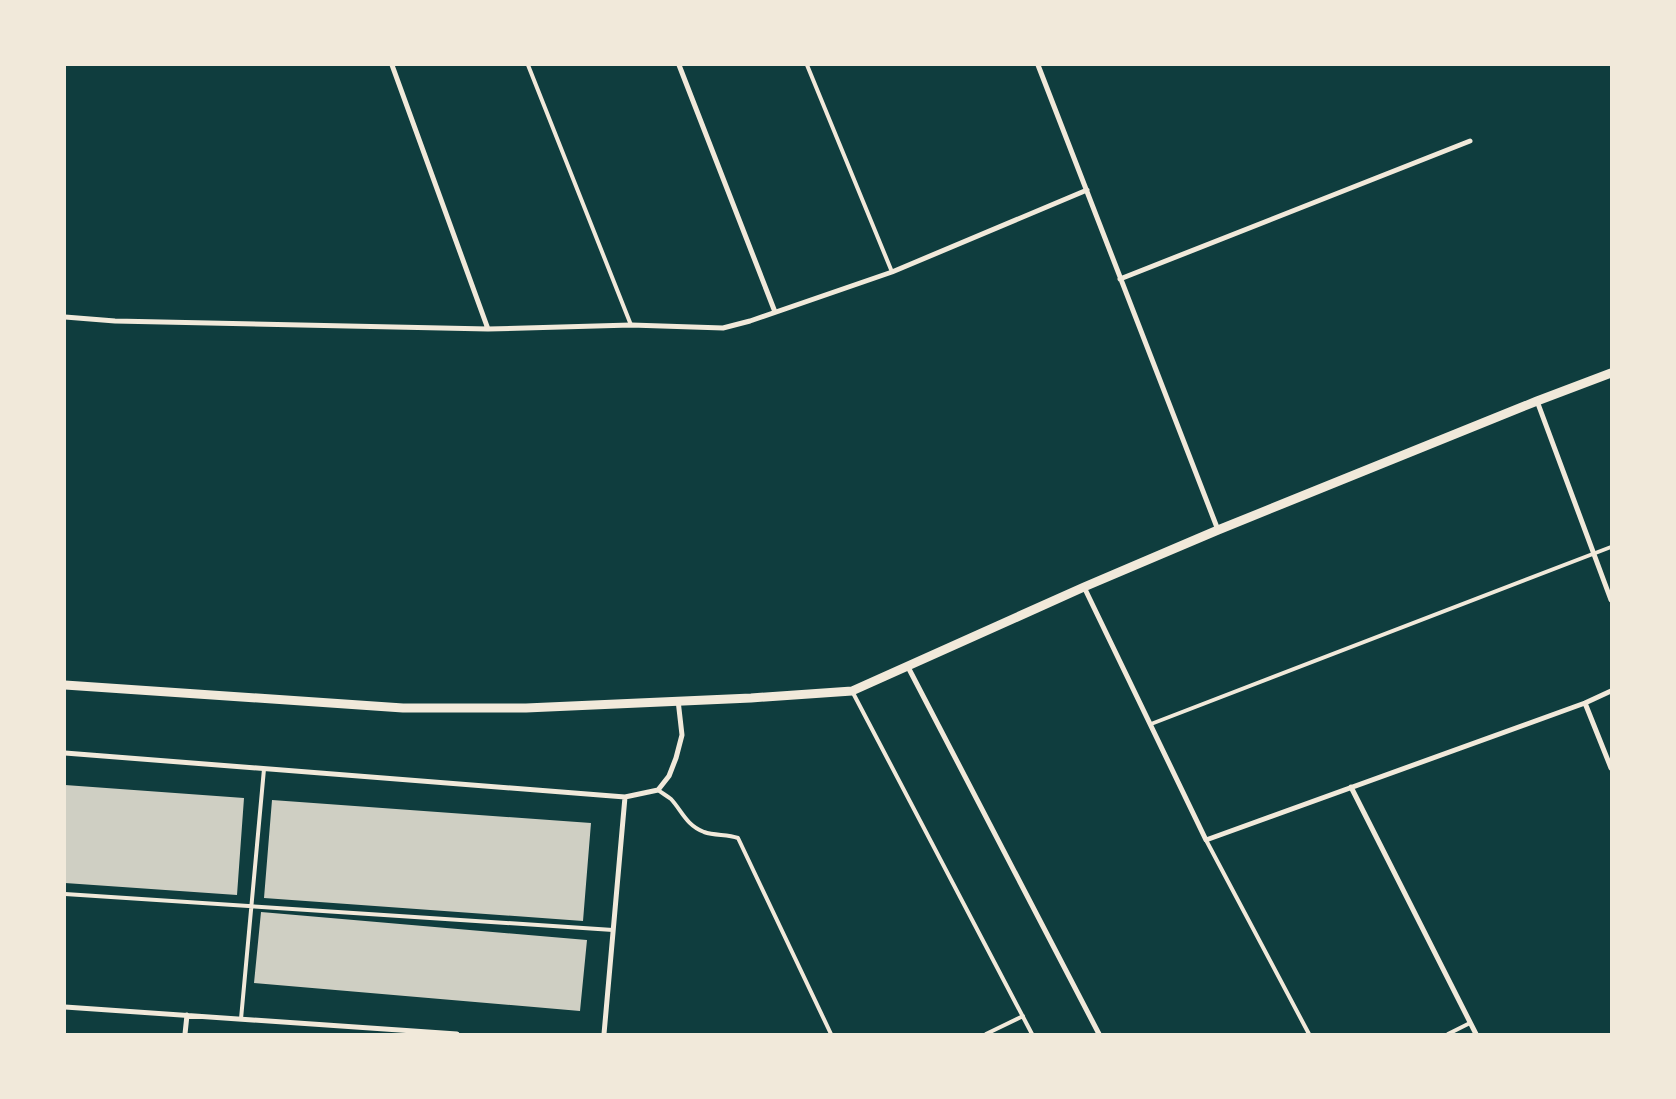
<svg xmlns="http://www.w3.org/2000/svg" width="1676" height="1099" font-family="'Work Sans',sans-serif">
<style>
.building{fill:#cfcfc3}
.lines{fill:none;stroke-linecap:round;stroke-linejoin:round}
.service{stroke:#f1e9da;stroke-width:4}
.minor{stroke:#f1e9da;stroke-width:5}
.tertiary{stroke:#f1e9da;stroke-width:9}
</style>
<rect width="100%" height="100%" fill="#0f3d3e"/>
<!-- building -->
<path class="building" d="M65 785 244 798 237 895 65 883Z
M272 800 591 823 583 921 264 898Z
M261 912 587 940 580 1011 254 983Z"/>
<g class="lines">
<!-- service -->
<path class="service" d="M528 65 631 325
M807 65 892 272
M852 691 1032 1034
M1151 724 1611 547
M658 790C662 793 667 796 671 799 682 811 686 825 704 832 715 836 727 834 738 838L831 1034
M1206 840 1309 1034
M65 894 613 930
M241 1019 264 769
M986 1034 1023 1016
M1448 1034 1470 1023"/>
<!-- minor -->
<path class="minor" d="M392 65 488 329
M679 65 775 312
M1038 65 1218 530
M1120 279 1470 141
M65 317 115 321 488 329 631 325 723 328 750 321 892 272 1087 190
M1537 401 1611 600
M1084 587 1206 840 1585 703 1611 691
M908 667 1099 1034
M1585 703 1611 768
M65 753 625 797 658 790 669 776 676 758 682 735 678 700
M1351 787 1476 1034
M65 1007 457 1034
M185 1034 187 1015
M604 1034 625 797"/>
<!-- tertiary -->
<path class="tertiary" d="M65 685 403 708H526L751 698 852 691 1084 587 1218 530 1537 401 1611 373"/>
</g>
<!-- border -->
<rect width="1676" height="1099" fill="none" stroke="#f1e9da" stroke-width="132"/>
</svg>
